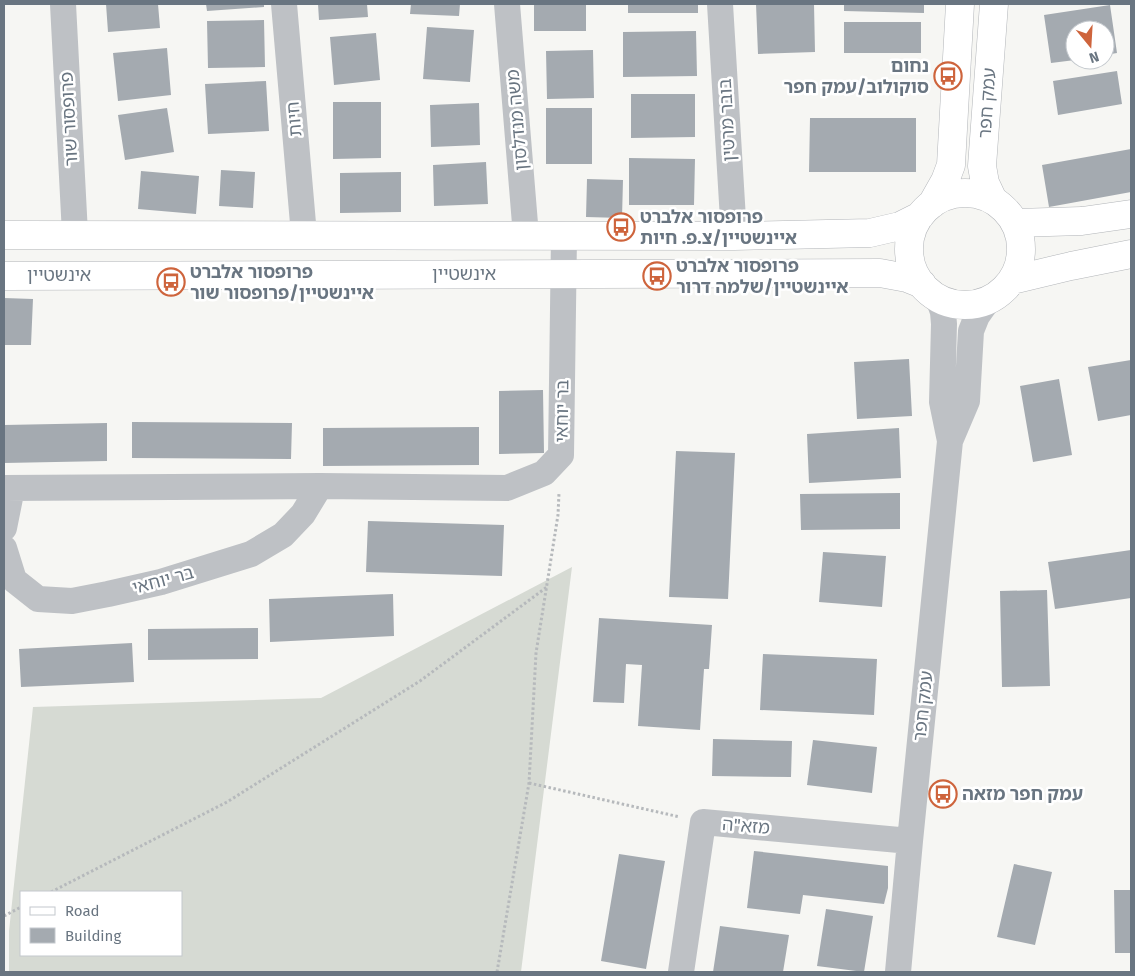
<svg xmlns="http://www.w3.org/2000/svg" width="1135" height="976" font-family="'Fira Sans','Noto Sans Hebrew',sans-serif">
<style>
.grass{fill:#d6dad3;fill-rule:evenodd}
.building{fill:#a4aab0}
.lines{fill:none;stroke-linecap:round;stroke-linejoin:round}
.major-casing{stroke:#b2b5b9;stroke-width:29}
.path{stroke:#b6b9bc;stroke-width:3;stroke-dasharray:2.5 2.5;stroke-linecap:butt}
.minor{stroke:#bec1c5;stroke-width:26}
.major{stroke:#fff;stroke-width:28}
.labels{text-anchor:middle;stroke-width:5;stroke-linejoin:round;paint-order:stroke}
.poi-label{font-size:18px;font-weight:bold;fill:#697581;stroke:#fff;text-anchor:start}
.street-label{font-size:18px;fill:#697581;stroke:#fff}
</style>
<rect width="100%" height="100%" fill="#f6f6f3"/>
<!-- grass -->
<path class="grass" d="M572 567 521 972H9V931L33 707 321 698ZM21 892H181V955H21Z"/>
<!-- building -->
<path class="building" d="M106 4H158L160 28 108 32Z
M206 4H264V7L207 11Z
M318 4H367L368 17 319 20Z
M411 4H460L459 16 410 14Z
M534 4H586V31H534Z
M628 4H698V13H628Z
M756 4H814L815 52 758 54Z
M844 4H924V13L844 11Z
M1110 5 1117 53 1105 55V30H1075V60L1051 63 1044 15Z
M264 20 265 67 208 68 207 21Z
M844 22H921V53H844Z
M427 27 474 30 470 82 423 79Z
M696 31 697 76 623 77V32Z
M376 33 380 80 334 85 330 37Z
M167 48 171 95 118 101 113 53Z
M593 50 594 98 547 99 546 51Z
M1117 71 1122 104 1058 115 1053 81Z
M266 81 269 131 208 134 205 84Z
M631 94H695V137L631 138Z
M333 102H381V158L333 159Z
M479 103 480 145 431 147 430 105Z
M167 108 174 152 125 160 118 115Z
M546 108H592V164H546Z
M810 118H916V172H809Z
M1131 149V192L1049 207 1042 165Z
M629 158 695 159 694 205H629Z
M486 162 488 204 434 206 433 165Z
M221 170 255 172 253 208 219 206Z
M141 171 199 176 196 214 138 209Z
M401 172V212L340 213V173Z
M587 179 623 180 622 218 586 217Z
M4 298 33 299 31 345H4Z
M909 359 912 416 857 419 854 362Z
M1131 360V415L1098 421 1088 367Z
M1059 379 1072 455 1033 462 1020 386Z
M543 390 544 453 499 454V391Z
M132 422 292 423 291 459 132 458Z
M107 423V461L4 463V425Z
M479 427V465L323 466V428Z
M899 428 901 478 809 483 807 434Z
M676 451 735 453 728 599 669 597Z
M900 493V529L801 530 800 494Z
M368 521 504 525 502 576 366 572Z
M1131 550V598L1055 609 1048 562Z
M823 552 886 556 882 607 819 602Z
M1047 590 1050 686 1002 687 1000 591Z
M393 594 394 636 270 642 269 599Z
M599 618 712 625 709 669H704L700 730 638 726 642 665 626 664 624 703 593 702Z
M258 628V659L148 660V629Z
M132 643 134 682 21 687 19 649Z
M763 654 877 659 874 715 760 710Z
M713 739 792 741 791 777 712 776Z
M813 740 877 747 872 793 807 785Z
M754 851 888 866V888L884 904 803 895 800 914 747 908Z
M619 854 665 861 646 969 601 961Z
M1014 864 1052 872 1035 945 997 937Z
M1114 890H1131V953H1115Z
M826 909 873 916 864 972 817 966Z
M720 926 789 935 783 972H713Z"/>
<g class="lines">
<!-- major casing -->
<g class="major-casing">
<path id="major" d="M909 249a56 56 0 1 1 112 0a56 56 0 1 1-112 0Z
M993 200 985 183 982 166 994 4
M932 204 945 181 951 165 960 4
M1015 223 1082 221 1131 214
M4 235 734 236 870 233 900 226 920 216
M4 276 880 273 907 278 922 284
M1012 280 1071 266 1131 254"/>
</g>
<!-- path -->
<path class="path" d="M529 783 680 817
M51 892 227 802 420 681 547 587
M4 916 21 907
M497 972 529 783 536 653 558 515 559 493"/>
<!-- minor -->
<path class="minor" d="M63 4 75 234
M284 4 304 235
M507 4 526 236
M720 4 734 236
M938 298 943 312 944 324 942 402 950 441
M4 488 320 486 507 488 544 473 561 455 564 236
M4 528 12 488
M4 548 14 580 38 599 72 601 108 594 161 582 251 554 283 535 303 514 320 486
M681 972 703 822 910 841
M898 972 910 841 950 441 967 401 971 331 977 316 989 299"/>
<!-- major -->
<use href="#major" class="major"/>
</g>
<!-- icons -->
<defs>
<g id="bus-ring" transform="scale(1.4375)"><circle r="9.5" fill="#fff" stroke="#ce643c" stroke-width="1.5"/><path d="M-5-6H5V4H4V6H2V4H-2V6H-4V4H-5ZM-3.5-4V0h7V-4ZM-3.5 1.2v1.5H-2V1.2ZM2 1.2v1.5H3.5V1.2Z" fill="#ce643c"/></g>
</defs>
<g fill-rule="evenodd">
<use href="#bus-ring" x="948" y="76"/>
<use href="#bus-ring" x="621" y="227"/>
<use href="#bus-ring" x="657" y="276"/>
<use href="#bus-ring" x="171" y="282"/>
<use href="#bus-ring" x="943" y="794"/>
</g>
<g class="labels">
<!-- poi labels -->
<g class="poi-label">
<text x="929" y="72" text-anchor="end">נחום<tspan x="929" dy="21">סוקולוב/עמק חפר</tspan></text>
<text x="640" y="223">פרופסור אלברט<tspan x="640" dy="21">איינשטיין/צ.פ. חיות</tspan></text>
<text x="676" y="272">פרופסור אלברט<tspan x="676" dy="21">איינשטיין/שלמה דרור</tspan></text>
<text x="190" y="278">פרופסור אלברט<tspan x="190" dy="21">איינשטיין/פרופסור שור</tspan></text>
<text x="962" y="800">עמק חפר מזאה</text>
</g>
<!-- street labels -->
<g class="street-label">
<text transform="translate(987 103) rotate(-86)" y="6">עמק חפר</text>
<text transform="translate(69 119) rotate(-93)" y="6">פרופסור שור</text>
<text transform="translate(294 119) rotate(-95)" y="6">חיות</text>
<text transform="translate(517 120) rotate(-95)" y="6">משה מנדלסון</text>
<text transform="translate(727 120) rotate(-93)" y="6">בובר מרטין</text>
<text x="464" y="280">אינשטיין</text>
<text x="59" y="281">אינשטיין</text>
<text transform="translate(562 411) rotate(-89)" y="6">בר יוחאי</text>
<text transform="translate(163 580) rotate(-15)" y="6">בר יוחאי</text>
<text transform="translate(923 706) rotate(-84)" y="6">עמק חפר</text>
<text transform="translate(746 826) rotate(5)" y="6">מזא"ה</text>
</g>
</g>
<!-- border -->
<rect width="1135" height="976" fill="none" stroke="#697581" stroke-width="10"/>
<!-- legend -->
<rect x="20" y="891" width="162" height="65" fill="#ffffff" stroke="#c3c8cd"/>
<rect x="30" y="907" width="25" height="8" fill="#ffffff" stroke="#c3c8cd"/>
<text x="65" y="916" font-size="15" fill="#697581">Road</text>
<rect x="30" y="928" width="25" height="15" fill="#a4aab0" stroke="#c3c8cd"/>
<text x="65" y="941" font-size="15" fill="#697581">Building</text>
<!-- north arrow -->
<g transform="translate(1090 45) rotate(162)"><circle r="24" fill="#ffffff" stroke="#c3c8cd"/>
<path d="M0-4L9 19L0 12L-9 19Z" fill="#ce643c"/>
<text y="-8" font-size="14" font-weight="bold" text-anchor="middle" fill="#697581">N</text>
</g>
</svg>
